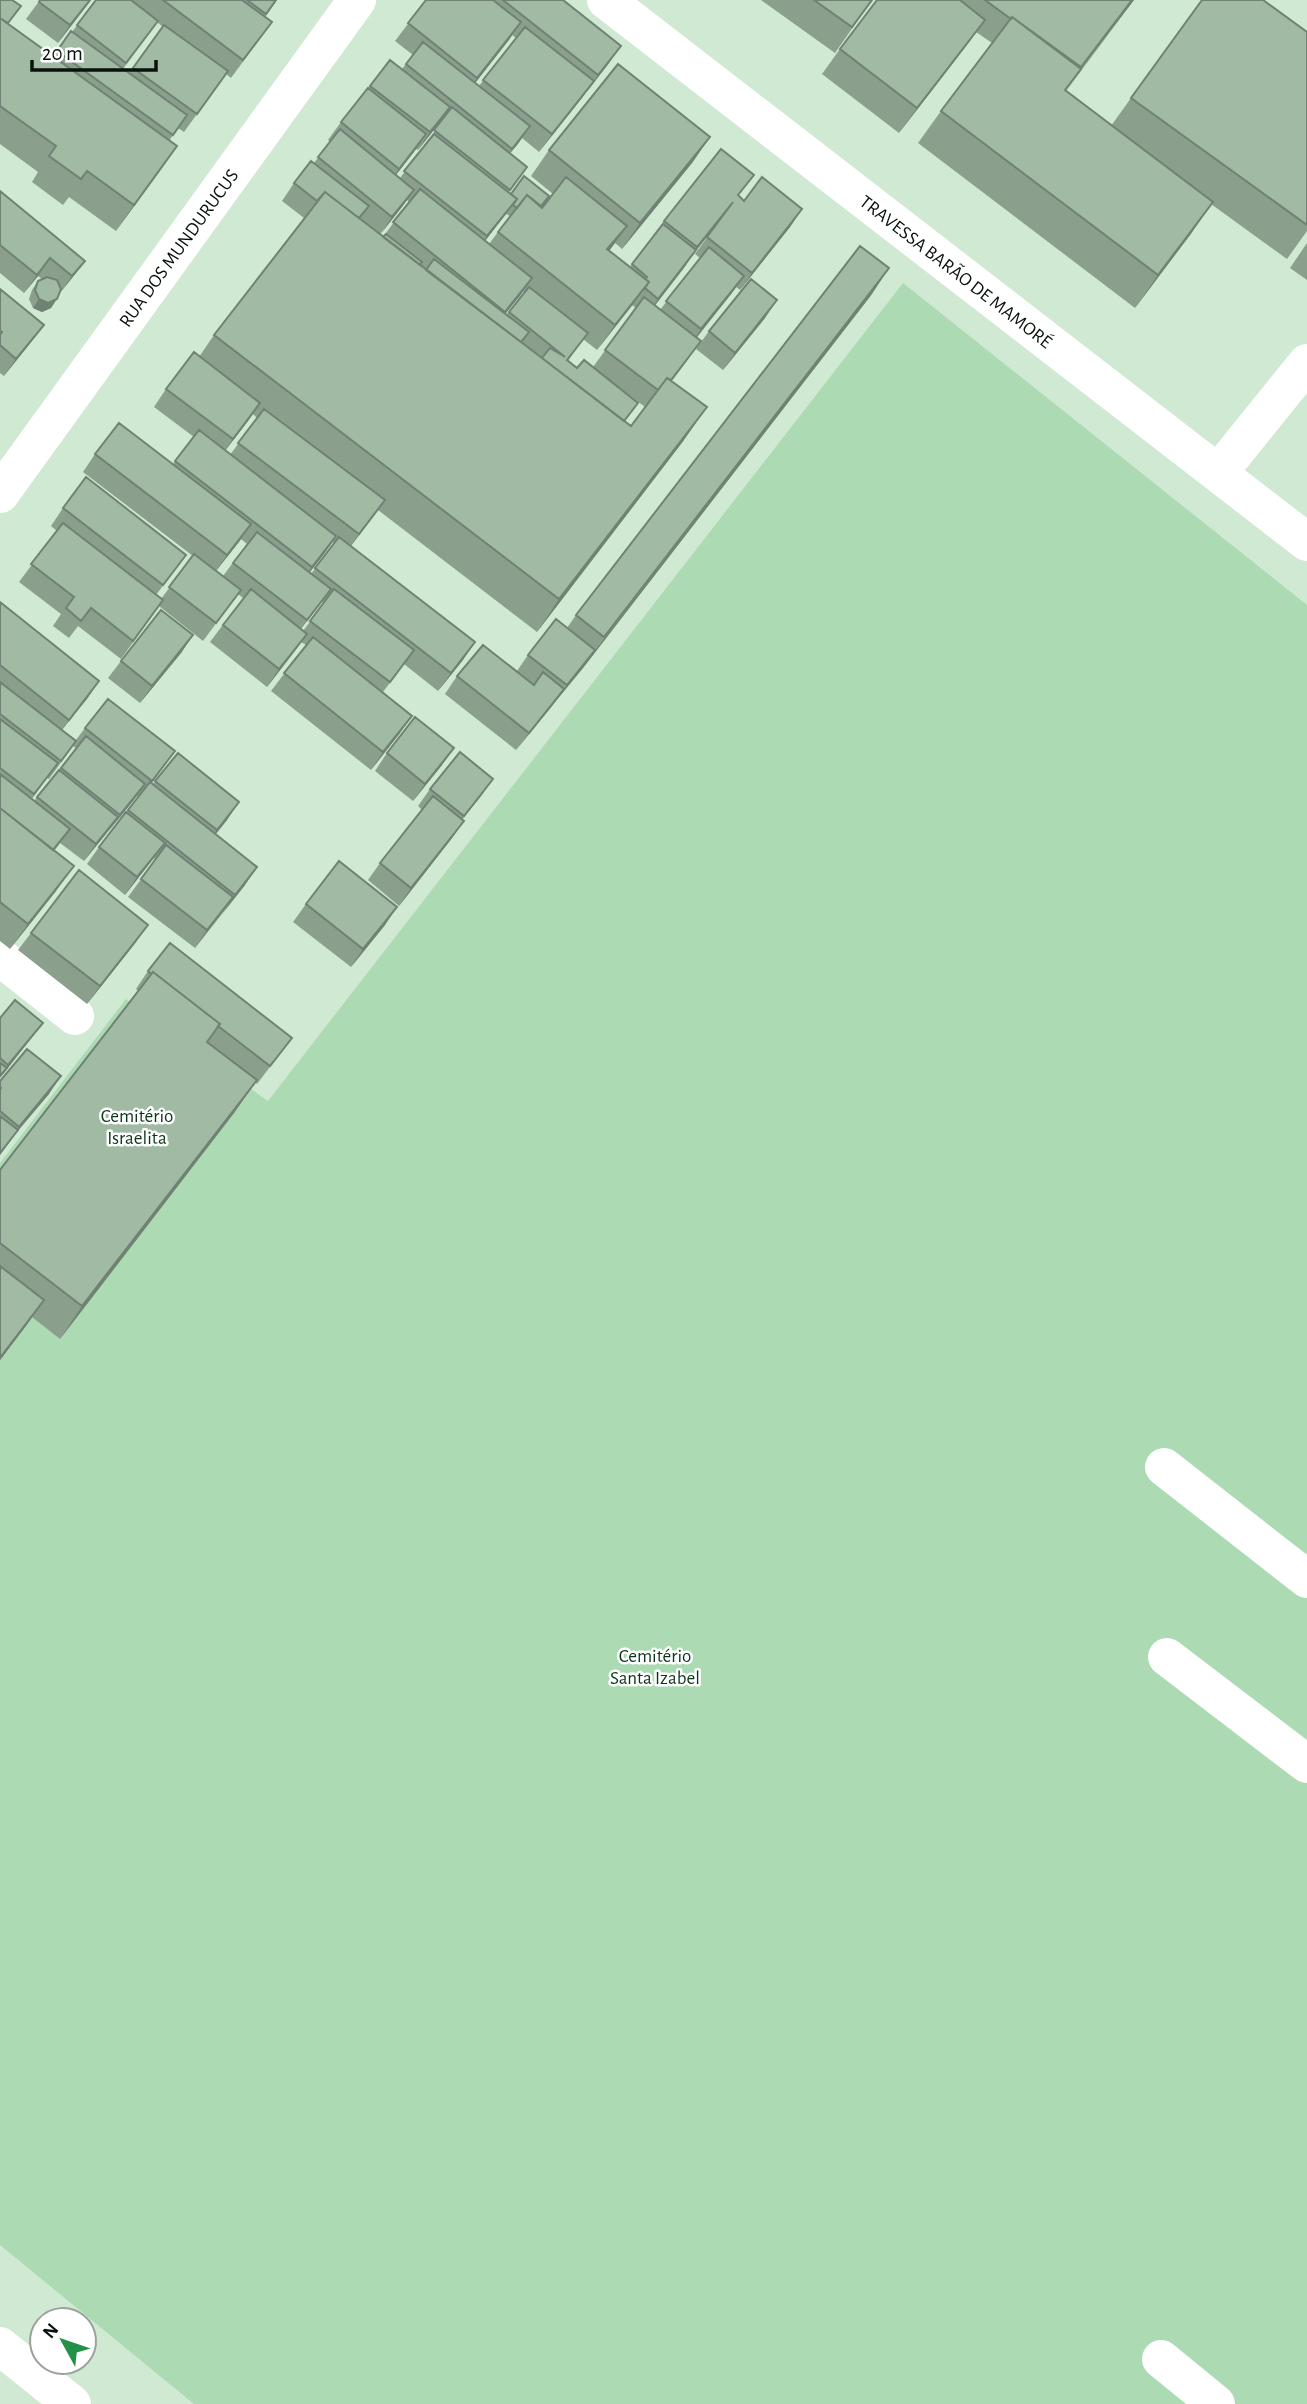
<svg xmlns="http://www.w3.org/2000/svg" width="1307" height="2404" font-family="'Alegreya Sans',sans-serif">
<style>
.green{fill:#acdab3}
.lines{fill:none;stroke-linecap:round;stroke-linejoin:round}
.minor{stroke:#fff;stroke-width:38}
.major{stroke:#fff;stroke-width:38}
.wall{fill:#8aa08d;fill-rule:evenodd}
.shaded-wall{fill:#708273}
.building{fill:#a0baa4;stroke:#708273;stroke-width:2}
.labels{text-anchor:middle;stroke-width:5;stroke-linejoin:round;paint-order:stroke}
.street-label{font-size:19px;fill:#0a130b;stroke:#fff}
.park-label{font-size:19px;fill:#0d3619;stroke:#fff}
</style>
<rect width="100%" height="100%" fill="#cfe9d3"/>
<!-- green -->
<path class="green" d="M903 283 1307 605V2404H194L0 2245V1163L126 999 268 1101Z"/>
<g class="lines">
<!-- minor -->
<g class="minor">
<path id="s1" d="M606 0 1307 542"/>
<path d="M1219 472 1307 363"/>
<path id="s2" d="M0 494 357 0"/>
<path d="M0 957 75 1016"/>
<path d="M1164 1467 1307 1579"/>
<path d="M1167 1657 1307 1764"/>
<path d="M1161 2359 1216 2404"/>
</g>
<!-- major -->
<path class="major" d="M0 2346 72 2404"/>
</g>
<!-- wall -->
<path class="wall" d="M0 0 8 24 53 56 71 31 72 32 96 0H277L265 17 259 40 231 78 226 74 184 132 178 128 169 141 159 172 116 231 69 197 63 205 32 182 38 172 0 144ZM157 22 163 27 129 73 123 69Z
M40 0H91L58 43 26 19Z
M426 0H563L609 63 539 152 522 138 510 153 527 167 509 192 542 208 553 194 531 176 549 150 710 137 692 163 622 249 615 243 609 251 630 267 664 221 739 196 744 201 802 209 790 227 740 290 736 287 697 337 689 358 672 381 684 440 537 632 378 510 351 546 463 660 438 691 404 664 383 692 400 733 371 770 271 691 306 645 301 642 267 687 210 642 243 598 238 594 203 641 159 606 121 659 78 626 69 638 53 626 61 614 19 582 57 531 51 526 63 508 186 555 156 595 161 599 193 556 83 472 95 454 173 464 194 437 154 407 166 389 199 357 214 335 304 218 282 201 294 183 314 163 330 142 328 140 341 122 390 60 402 69 413 55 395 41ZM512 35 516 38 479 86 475 83ZM441 120 442 121 423 148 400 178 396 175 416 149 418 150ZM407 200 409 202 383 237 380 234ZM506 214 510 216 489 244 485 241ZM716 225 695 254 700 258 660 310 655 305ZM523 291 524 292 506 315 505 314ZM632 305 636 308 593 367 577 368 568 361 583 339 597 350ZM600 373 645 407 631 426 625 421ZM253 414 257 418 230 455 225 451ZM241 539 247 544 223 576 216 571ZM333 542 334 543 311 574 309 573ZM322 601 324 603 303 631 301 629Z
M761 0H872L835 53Z
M877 0H1134L1066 91 1111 126 1131 98 1307 32V231L1287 259 1211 204 1190 235 1135 308 918 143 941 111 992 43 976 32 899 133 822 74 840 49Z
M0 191 85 261 72 278 59 294 51 308 42 312 33 308 29 299 32 290 38 281 42 279 38 276 24 293 0 273Z
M1307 243V280L1290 268Z
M0 289 44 325 31 342 4 376 0 373Z
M872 294 583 668 516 750 445 694 457 676 517 671 528 655 567 628 576 615Z
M765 318 723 370 696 349 709 331Z
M0 602 99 681 62 730 76 740 85 728 162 769 152 783 153 784 178 753 227 820 216 834 245 885 195 948 128 897 156 859 154 858 125 895 87 864 99 847 138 797 137 796 84 861 60 843 54 851 56 891 10 949 0 941ZM73 746 76 748 34 801 32 799 47 778 49 779Z
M193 635 181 653 140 703 108 678 121 661Z
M387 753 442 765 413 801 375 771Z
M430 789 481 796 462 819 464 821 452 838 399 906 368 880 380 863 422 810 418 806Z
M306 904 385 925 351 967 293 922Z
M31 933 136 942 87 1004 18 950Z
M148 971 279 1055 257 1084 255 1082 234 1113 60 1339 32 1317 0 1360V1170L138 991 136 989Z
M0 1018 43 1023 0 1078Z
M0 1081 49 1094 16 1133 0 1155Z"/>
<!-- shaded-wall -->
<path class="shaded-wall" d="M90 0H91L58 43 70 25Z
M1132 0H1134L1079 71 1058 101 1063 93 1081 67Z
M985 20 967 45 899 133 917 108Z
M521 22 509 40 465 96 477 78Z
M621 46 609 63 586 93 598 75Z
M594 81 582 98 539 152 552 134Z
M450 107 438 125 418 150 430 132Z
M530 126 518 144 499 166 512 149Z
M426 134 414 152 387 186 399 169Z
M710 137 692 163 622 249 640 223Z
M177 146 159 172 116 231 134 205Z
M414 190 402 207 380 235 392 217Z
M517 199 504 216 475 254 487 236Z
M733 202 721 219 685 264 697 247Z
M1213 202 1190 235 1135 308 1158 275Z
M802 209 790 227 740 290 752 273Z
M627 226 609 251 607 249Z
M696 250 684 268 646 317 658 299Z
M50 258 38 276 24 293 37 275Z
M85 261 72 278 59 294 72 276Z
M889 268 872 294 583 668 554 703 567 685 594 652Z
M744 276 732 293 689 347 701 329Z
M532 278 520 296 492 330 505 312Z
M649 282 631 307 597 350 615 325Z
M39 299H57L51 308 42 312 33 308Z
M777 300 765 318 723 370 735 353Z
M44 325 31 342 4 376 16 359Z
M260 403 248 421 220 457 233 439Z
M707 407 684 440 537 632 559 599Z
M385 500 372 518 346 552 359 534Z
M251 524 239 542 215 572 227 555Z
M336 536 324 554 300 585 312 567Z
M331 589 318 607 294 637 307 620Z
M307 634 295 651 267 687 279 669Z
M193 635 181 653 140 703 152 686Z
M475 642 463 660 438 691 451 673Z
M99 681 87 699 56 737 69 720Z
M564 689 552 706 516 750 529 733Z
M412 716 400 733 371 770 383 752Z
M454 748 442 765 413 801 425 784Z
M493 779 481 796 451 833 464 816Z
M145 784 133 801 107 833 120 815Z
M239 802 227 820 204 848 217 830Z
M118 817 105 835 84 861 96 844Z
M464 821 452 838 399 906 411 888Z
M165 843 152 860 125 895 137 877Z
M74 866 56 891 10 949 28 924Z
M257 867 245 885 223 913 235 895Z
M233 897 220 915 195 948 207 930Z
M397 907 385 925 351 967 363 949Z
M148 925 136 942 87 1004 100 986Z
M43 1023 36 1032 0 1078 8 1065Z
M61 1076 49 1094 16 1133 0 1155V1153L19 1127Z
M257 1080 234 1113 60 1339 82 1306Z
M44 1300 26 1326 0 1360V1358Z"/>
<!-- building -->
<path class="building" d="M0 0H12L21 6 8 23 0 18Z
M40 0H90L70 25 39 2Z
M96 0H131L158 21 126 63 77 25Z
M163 0H242L272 22 243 60Z
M247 0H276L266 14Z
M426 0H493L521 22 477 78 408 23Z
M503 0H563L621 46 598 75Z
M814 0H872L852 27Z
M877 0H960L985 20 917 108 840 49Z
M985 0H1132L1081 67 1012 17 1011 19Z
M1202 0H1263L1307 32V225L1131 98Z
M1012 17 1081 69 1065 90 1213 202 1158 275 941 111Z
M0 18 177 146 134 205 87 171 81 179 49 156 56 146 0 106Z
M164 25 228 71 197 114 133 68Z
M525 27 594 81 552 134 483 80Z
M71 31 187 115 173 135 57 51Z
M423 42 530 126 512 149 406 64Z
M390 60 450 107 430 132 370 86Z
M618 64 710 137 640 223 549 150Z
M368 88 426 134 399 169 341 122Z
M452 107 527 167 510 190 434 130Z
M340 129 414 190 392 217 318 157Z
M434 134 517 199 487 236 404 171Z
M721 149 754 175 738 195 744 201 762 177 802 209 752 273 707 237 733 202 697 247 664 221Z
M311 161 369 206 359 218 325 192 317 201 294 183Z
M524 176 549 196 541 206 527 195 517 208 513 205 517 199 511 194Z
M566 177 627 226 607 249 649 282 615 325 498 232 527 195 542 208Z
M420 189 532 278 505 312 393 222Z
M0 191 85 261 72 276 50 258 37 275 0 245Z
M325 192 631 426 667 378 707 407 559 599 214 335Z
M663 224 696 250 658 299 645 288 649 282 645 279 647 277 632 264Z
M386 234 422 262 420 265 383 237Z
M860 246 889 268 604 637 576 615Z
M709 247 744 276 701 329 666 301Z
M434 259 529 332 521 342 426 270Z
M47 277 57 280 61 289 57 299 48 303 39 299 35 290 38 281Z
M751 279 777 300 735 353 709 331Z
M529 287 588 333 567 360 577 368 584 360 638 403 624 421 542 358 550 348 565 357 509 312Z
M0 289 44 325 16 359 0 345V335L2 332 0 331Z
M644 297 701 341 671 380 667 378 658 390 605 350Z
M194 352 260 403 233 439 166 389Z
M264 409 385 500 359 534 238 443Z
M119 423 251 524 227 555 95 454Z
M199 430 336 536 312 567 175 461Z
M86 477 186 555 163 585 63 508Z
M63 523 163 600 133 641 91 608 81 621 66 608 74 597 31 564Z
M257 532 331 589 307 620 233 563Z
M339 537 475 642 451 673 315 568Z
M194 554 241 590 216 623 169 587Z
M251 589 307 634 279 669 223 625Z
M334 589 414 650 390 682 310 621Z
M0 602 99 681 69 720 0 665Z
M161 610 193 635 152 686 121 661Z
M556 619 595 650 567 685 528 655Z
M313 637 412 716 383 752 284 673Z
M483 645 534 685 543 672 564 689 529 733 457 676Z
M0 682 76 741 61 761 0 714Z
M108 699 175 751 152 781 85 728Z
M415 717 454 748 425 784 387 753Z
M0 719 58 763 34 794 0 768Z
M86 736 145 784 120 815 61 768Z
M460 752 493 779 464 816 430 789Z
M178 753 239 802 217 830 155 781Z
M59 770 118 817 96 844 37 797Z
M0 774 70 829 53 850 0 808Z
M150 782 257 867 235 895 128 810Z
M433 796 464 821 411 888 380 863Z
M0 808 74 866 28 924 0 902Z
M126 812 165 843 137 877 99 847Z
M166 845 233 897 207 930 141 879Z
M339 861 397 907 363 949 306 904Z
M79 870 148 925 100 986 31 933Z
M170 943 292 1038 270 1066 218 1026 220 1024 153 972 151 974 148 971Z
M153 972 220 1024 207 1042 257 1080 82 1306 0 1243V1170Z
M15 1000 43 1023 8 1065 0 1058V1018Z
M27 1049 61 1076 19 1127 0 1111V1090L1 1088 0 1087V1081Z
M0 1063 7 1068 0 1076Z
M0 1116 18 1130 0 1153Z
M0 1266 44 1300 0 1358Z"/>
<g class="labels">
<!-- street labels -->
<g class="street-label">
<text dy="7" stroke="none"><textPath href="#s2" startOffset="304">RUA DOS MUNDURUCUS</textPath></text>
<text dy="7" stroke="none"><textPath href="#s1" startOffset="443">TRAVESSA BARÃO DE MAMORÉ</textPath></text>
</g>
<!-- park labels -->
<g class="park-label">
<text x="137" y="1122">Cemitério<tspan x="137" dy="22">Israelita</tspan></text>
<text x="655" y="1662">Cemitério<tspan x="655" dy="22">Santa Izabel</tspan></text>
</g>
</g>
<!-- north arrow -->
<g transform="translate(63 2341) rotate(310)"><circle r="33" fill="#ffffff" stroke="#9da19d" stroke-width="2"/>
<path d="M0-5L12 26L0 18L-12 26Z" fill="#259048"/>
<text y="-10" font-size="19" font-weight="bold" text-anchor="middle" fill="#0a130b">N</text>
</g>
<!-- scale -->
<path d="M32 60v10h124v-10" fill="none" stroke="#0a130b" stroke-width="3.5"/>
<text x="42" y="60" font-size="21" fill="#0a130b" stroke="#ffffff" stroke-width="5" paint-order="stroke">20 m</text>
</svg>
